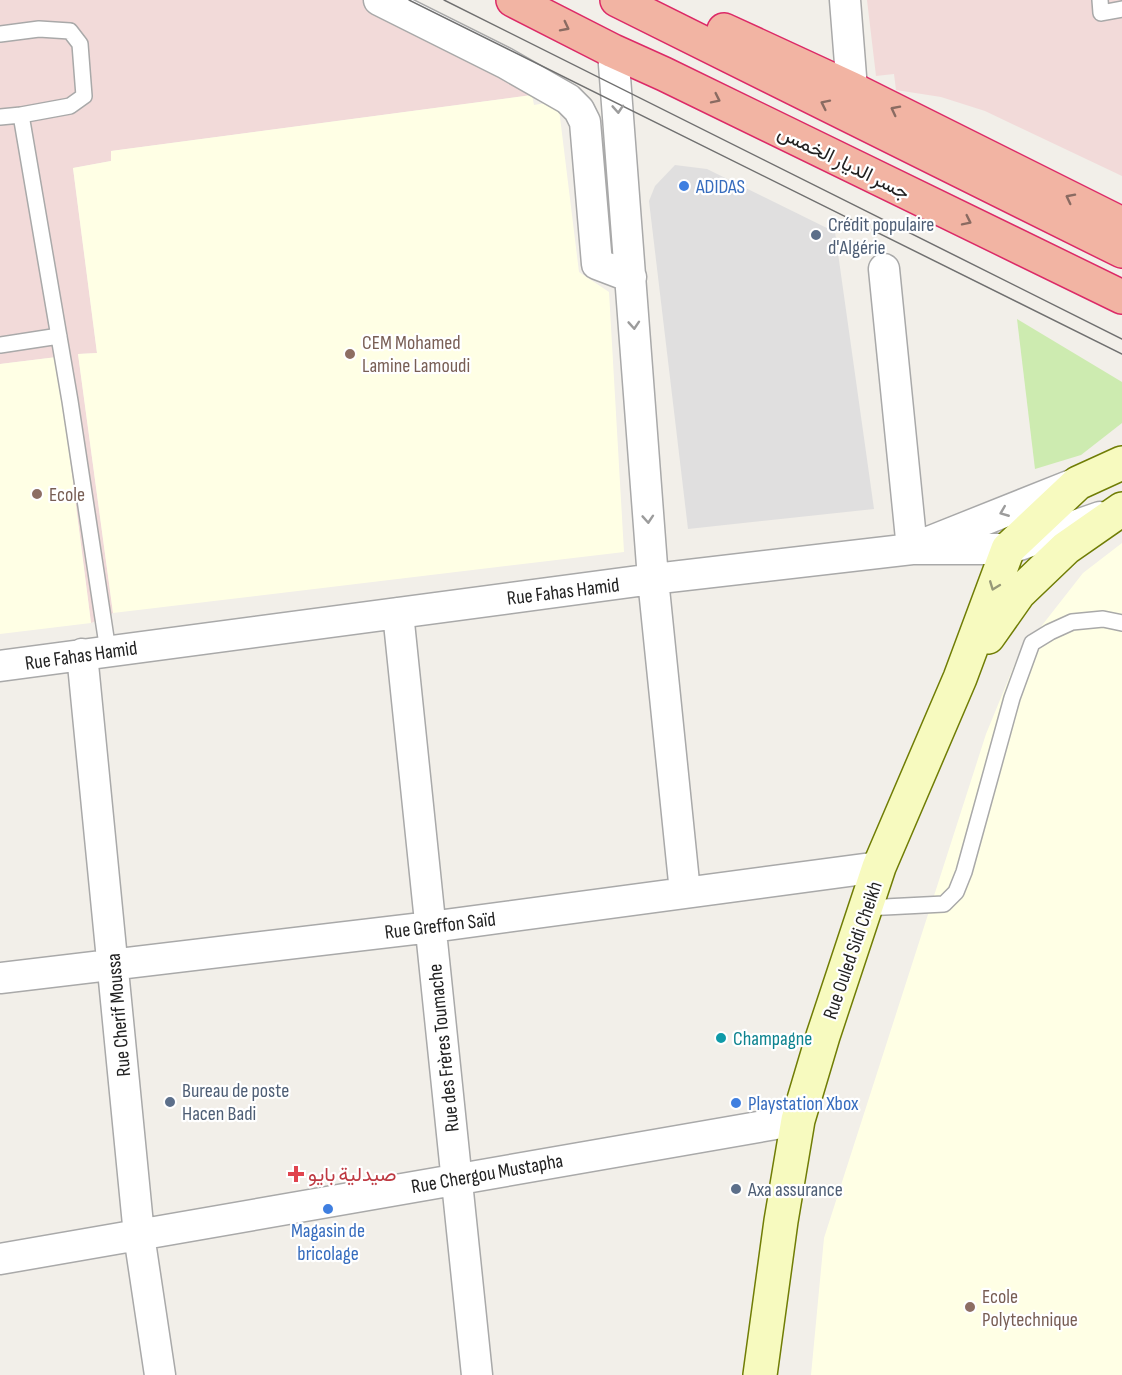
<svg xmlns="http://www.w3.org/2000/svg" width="1122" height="1375" font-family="'Sofia Sans Condensed',Vazirmatn,sans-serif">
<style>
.residential{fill:#e0dfdf}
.commercial{fill:#f2dad9}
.education{fill:#ffffe5}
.grass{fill:#cdebb0}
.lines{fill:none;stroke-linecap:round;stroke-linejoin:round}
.service-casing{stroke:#a9a9a9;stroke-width:18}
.minor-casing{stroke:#a9a9a9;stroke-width:33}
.secondary-casing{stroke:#707d05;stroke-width:36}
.trunk-casing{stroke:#dc2a67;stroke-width:36}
.service{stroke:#fff;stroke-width:15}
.minor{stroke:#fff;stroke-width:30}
.secondary{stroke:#f7fabf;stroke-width:33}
.trunk{stroke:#f2b4a3;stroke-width:33}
.tram{stroke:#707070;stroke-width:1.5}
.oneway{stroke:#8a6b62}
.oneway2{stroke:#9c9c9c}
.oneway3{stroke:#979978}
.shop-dot{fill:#3f7fe0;stroke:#fff;stroke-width:2}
.service-dot{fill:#5c6f8a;stroke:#fff;stroke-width:2}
.education-dot{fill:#8d6e63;stroke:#fff;stroke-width:2}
.culture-dot{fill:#0f9aa8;stroke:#fff;stroke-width:2}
.health-dot{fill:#e0444e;stroke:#fff;stroke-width:2}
.labels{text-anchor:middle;stroke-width:4.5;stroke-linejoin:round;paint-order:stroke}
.street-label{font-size:20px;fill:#222;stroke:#fff}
.shop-label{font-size:20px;fill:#366cbe;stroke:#fff;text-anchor:start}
.service-label{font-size:20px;fill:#4e5e75;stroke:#fff;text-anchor:start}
.education-label{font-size:20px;fill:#785e54;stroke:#fff;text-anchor:start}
.culture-label{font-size:20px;fill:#0d838f;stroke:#fff;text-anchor:start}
.health-label{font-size:20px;fill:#be3a42;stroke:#fff;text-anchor:start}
</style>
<rect width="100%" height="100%" fill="#f2efe9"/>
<!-- residential -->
<path class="residential" d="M675 165 707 169 835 232 874 509 688 529 649 201 655 186Z"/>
<!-- commercial -->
<path class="commercial" d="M0 0H363L525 81 532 95 111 151V161L73 168 97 353 78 354 113 613 91 623 57 357 0 364Z
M867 0H1122V176L985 111 941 97 896 90 894 74 876 76Z"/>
<!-- education -->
<path class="education" d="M532 95 534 105 558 101 579 272 609 292 624 552 113 613 78 354 97 353 73 168 111 161V151Z
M57 357 91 623 0 634V364Z
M1122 543V1375H811L824 1238 986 734 1018 656 1083 573Z"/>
<!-- grass -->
<path class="grass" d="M1017 319 1122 382V423L1081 455 1035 469Z"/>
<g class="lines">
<!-- service casing -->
<g class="service-casing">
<path id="service" d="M1100 0 1101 13 1122 9
M0 34 39 29 70 31 80 44 84 96 70 106 21 115 70 401 108 651
M0 117 21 115
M0 345 59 336
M865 908 944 904 956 892 964 872 1012 698 1032 643 1050 632 1072 622 1103 619 1122 623"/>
</g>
<!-- minor casing -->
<g class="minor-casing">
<path id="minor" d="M379 0 505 63 568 99 579 110 585 122 597 264 631 277
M845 0 852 89
M613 51 653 579 685 892
M884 269 912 549
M926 543 1074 484
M398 613 477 1375
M82 654 139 1235 160 1375
M0 666 653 579 912 549H1008L1100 517
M0 978 431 927 879 867
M0 1259 798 1120"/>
</g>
<!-- secondary casing -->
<g class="secondary-casing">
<path id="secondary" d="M988 637 1019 593 1066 548 1122 509
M760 1375 781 1221 798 1120 823 1036 879 867 960 678 1008 549 1078 483 1122 463"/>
</g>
<!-- trunk casing -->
<g class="trunk-casing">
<path id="trunk" d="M513 0 613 51 664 74 1122 297
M617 0 1122 251
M724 30 852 89 1122 224"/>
</g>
<!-- service -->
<use href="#service" class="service"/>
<!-- minor -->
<use href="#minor" class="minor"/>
<!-- secondary -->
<use href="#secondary" class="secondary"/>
<!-- trunk -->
<use href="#trunk" class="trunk"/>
<!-- tram -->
<path class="tram" d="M409 0 1122 354
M444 0 1122 339"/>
</g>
<!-- one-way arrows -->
<defs><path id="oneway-chevron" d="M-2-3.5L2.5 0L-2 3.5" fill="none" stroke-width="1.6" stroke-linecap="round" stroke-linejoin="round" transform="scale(1.5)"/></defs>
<g class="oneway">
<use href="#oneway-chevron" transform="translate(565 27) rotate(27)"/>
<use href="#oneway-chevron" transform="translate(716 99) rotate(26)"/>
<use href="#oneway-chevron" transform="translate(825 104) rotate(-154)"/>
<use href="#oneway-chevron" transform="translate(895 110) rotate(-153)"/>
<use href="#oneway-chevron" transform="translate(1070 198) rotate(-153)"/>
<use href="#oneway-chevron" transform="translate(967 221) rotate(26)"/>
</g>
<g class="oneway2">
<use href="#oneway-chevron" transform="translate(618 109) rotate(86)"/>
<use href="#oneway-chevron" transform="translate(634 325) rotate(86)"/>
<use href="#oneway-chevron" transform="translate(1004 512) rotate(158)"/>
<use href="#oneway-chevron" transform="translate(648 519) rotate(86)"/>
</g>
<use class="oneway3" href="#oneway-chevron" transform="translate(994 586) rotate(111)"/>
<!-- markers -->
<g class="shop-dot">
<circle cx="684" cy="186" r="6"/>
<circle cx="736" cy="1103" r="6"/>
<circle cx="328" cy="1209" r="6"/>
</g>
<g class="service-dot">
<circle cx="816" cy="235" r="6"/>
<circle cx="170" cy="1102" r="6"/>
<circle cx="736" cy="1189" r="6"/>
</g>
<g class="education-dot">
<circle cx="350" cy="354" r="6"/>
<circle cx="37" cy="494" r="6"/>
<circle cx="970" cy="1307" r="6"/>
</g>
<circle class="culture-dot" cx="721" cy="1038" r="6"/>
<path class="health-dot" d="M293 1165h6v6h6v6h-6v6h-6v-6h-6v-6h6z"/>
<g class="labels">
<!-- street labels -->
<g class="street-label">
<text transform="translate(844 162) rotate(26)" y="7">جسر الديار الخمس</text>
<text transform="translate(563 591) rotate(-7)" y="7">Rue Fahas Hamid</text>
<text transform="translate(81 655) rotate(-8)" y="7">Rue Fahas Hamid</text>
<text transform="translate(440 925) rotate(-7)" y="7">Rue Greffon Saïd</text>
<text transform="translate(852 950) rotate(-71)" y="7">Rue Ouled Sidi Cheikh</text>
<text transform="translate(118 1015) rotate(-95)" y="7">Rue Cherif Moussa</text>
<text transform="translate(443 1048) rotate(-96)" y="7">Rue des Frères Toumache</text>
<text transform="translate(487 1173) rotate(-10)" y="7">Rue Chergou Mustapha</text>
</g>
<!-- shop labels -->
<g class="shop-label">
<text x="696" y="193">ADIDAS</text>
<text x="748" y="1110">Playstation Xbox</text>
<text x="328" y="1237" text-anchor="middle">Magasin de<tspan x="328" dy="23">bricolage</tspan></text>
</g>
<!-- service labels -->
<g class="service-label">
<text x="828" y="231">Crédit populaire<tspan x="828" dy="23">d'Algérie</tspan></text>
<text x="182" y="1097">Bureau de poste<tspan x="182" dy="23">Hacen Badi</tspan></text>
<text x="748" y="1196">Axa assurance</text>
</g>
<!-- education labels -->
<g class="education-label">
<text x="362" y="349">CEM Mohamed<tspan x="362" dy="23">Lamine Lamoudi</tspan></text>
<text x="49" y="501">Ecole</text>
<text x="982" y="1303">Ecole<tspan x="982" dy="23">Polytechnique</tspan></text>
</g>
<!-- culture labels -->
<g class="culture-label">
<text x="733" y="1045">Champagne</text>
</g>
<!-- health labels -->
<g class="health-label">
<text x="308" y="1181">صيدلية بايو</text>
</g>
</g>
</svg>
